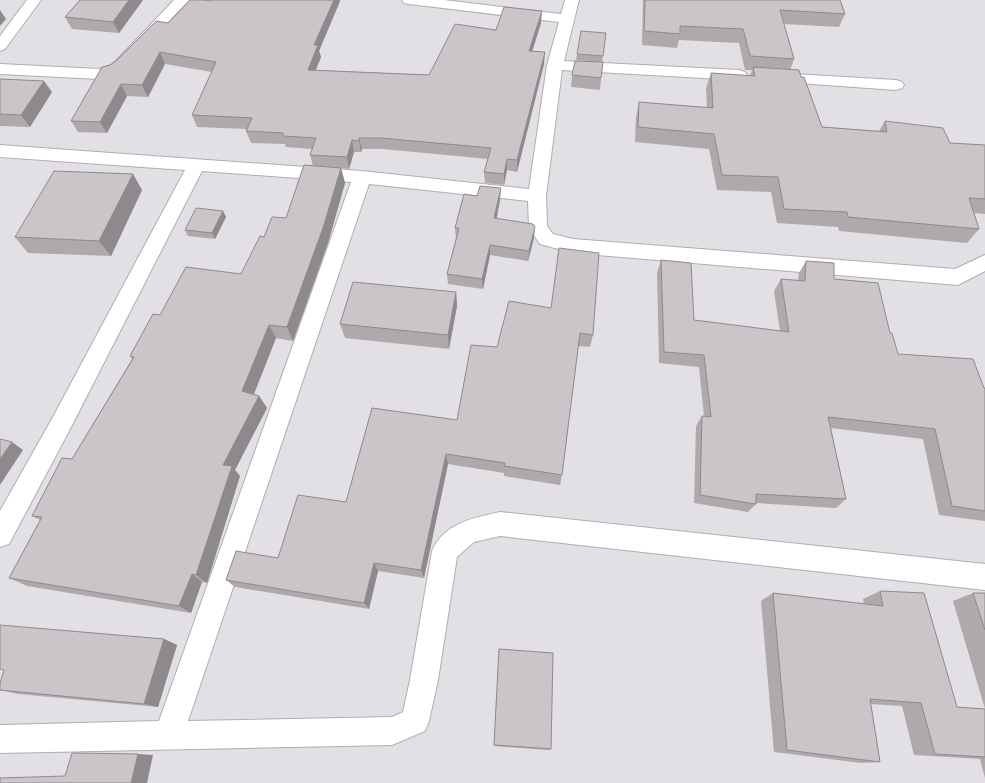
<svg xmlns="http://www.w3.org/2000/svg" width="985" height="783" font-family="'DejaVu Sans',sans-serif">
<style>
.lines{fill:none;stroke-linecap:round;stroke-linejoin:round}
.minor-casing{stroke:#b0adb3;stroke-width:2}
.minor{fill:#fff;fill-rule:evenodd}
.wall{fill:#afa9ac}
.shaded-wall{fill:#8e898c}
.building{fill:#cbc4c8;stroke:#8e898c}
</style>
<rect width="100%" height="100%" fill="#e2dfe5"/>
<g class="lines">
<!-- minor casing -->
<g class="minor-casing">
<path id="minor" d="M27 0H41L5 49 0 51V36Z
M174 0H189L122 71 116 75 99 79 0 74V64L99 69 112 65Z
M402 0H444L561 14 565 0H579L564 61 739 70 745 72 747 75 745 78 739 80 562 70 546 196 547 226 553 234 573 239 955 269 985 255V271L958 285 573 253 540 244 529 228 528 201 369 184 188 721 392 717 403 712 410 680 432 551C444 523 473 518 500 512L985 564V590L500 536 474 542 457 557 438 680 429 721 425 731 392 745 0 753V725L159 721 351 182 202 171 69 431 9 544 0 547V511L53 417 185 170 0 157V145L362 171 529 189 547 65 559 22 409 4 404 3Z
M776 73 896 80 902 82 904 85 902 88 896 90 770 81 768 78 770 75Z"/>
</g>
<!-- minor -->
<use href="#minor" class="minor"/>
</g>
<!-- wall -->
<path class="wall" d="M143 0 119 33 72 29 65 17Z
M643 0H840L845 14 839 27 784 24 794 59 790 70 801 77 822 127 879 131 885 121 950 143 985 145V214L974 213 979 229 967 243 839 231 838 227 777 223 771 192 717 190 709 149 635 142 636 117 639 102 707 108 706 88 711 73 750 76 752 70H745L739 43 679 40 677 48 642 45Z
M210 1H340L319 51 321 57 315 70 429 75 496 30 541 23 532 51 544 64 517 172 507 170 504 185 485 183 484 172 488 159 383 149H362L361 152H354L349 169 341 168 345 183 328 243 293 341 276 338 254 394 259 396 267 408 235 470 240 476 207 583 202 582 191 613 27 586 9 578 40 520 32 516 72 459 132 359 130 356 160 315 241 274 264 237 286 218 313 166 310 155 312 149 286 147 285 144 251 143 246 131 247 129 197 127 192 115 212 72 165 64 148 97 127 96 107 133 78 132 71 121 110 65 168 23Z
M577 54 603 56 602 62 576 60Z
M572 75 601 78 600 90 571 87Z
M0 79 52 92 30 127 0 126Z
M142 190 111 256 28 253 15 237Z
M500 200 497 218 534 238 528 261 490 255 483 289 448 284 447 274 456 239 455 228Z
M223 211 226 217 215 239 188 236 185 230Z
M661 260 694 320 780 331 774 291 781 279 798 280 799 273 806 261 834 279 890 333 898 354 985 388V521L939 515 923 439 831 428 846 499 836 508 756 503V504L748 512 694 503 696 426 702 416H704L699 367 659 363 657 273Z
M456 292 457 306 449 349 345 338 340 324Z
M551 308 593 335 590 347 578 346 562 475 560 485 504 476V473L448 464 424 578 378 571 369 609 235 587 226 580 278 558 346 502 457 420 497 347Z
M880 591 957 707 985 709V778L980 759 914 755 902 706 870 704 880 762 861 763 774 752 761 601 773 593 864 604 863 599Z
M973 593H985V709L953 601Z
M164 639 177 645 158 707 18 694 0 690Z
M499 649 551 749 549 750 494 746Z"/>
<!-- shaded-wall -->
<path class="shaded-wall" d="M129 0H143L119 33 113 22Z
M334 0H340V1L319 51 321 57 311 82 308 70 314 45Z
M0 10 6 19 0 26Z
M542 11 541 23 529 62V51Z
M160 52 165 64 148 97 142 85Z
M545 52 544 64 517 172V160Z
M44 81 52 92 30 127 21 115Z
M121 84 127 96 107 133 100 122Z
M359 138 362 149 361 152 359 141Z
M352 140 354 152 349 169 347 157Z
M507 159V170L504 185V174Z
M341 168 345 183 328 243 293 341 287 327Z
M133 174 142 190 111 256 99 241Z
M501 188 500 200 494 229V218Z
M223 211 226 217 215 239 212 233Z
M535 227 534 238 528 261 529 251Z
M490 245V255L483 289 482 279Z
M456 292 457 306 449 349 448 335Z
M269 325 276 338 250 404 242 391Z
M259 396 267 408 235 470 240 476 207 583 196 575 223 465Z
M12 442 23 450 0 485V459Z
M446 454 448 464 424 578 421 570Z
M374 563 378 571 369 609 364 603Z
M192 574 202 582 191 613 179 606Z
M164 639 177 645 158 707 144 704Z
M138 754 153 755 147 783H131Z"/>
<!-- building -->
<path class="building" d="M80 0H129L113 22 65 17Z
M190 0H205L210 1 211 0H334L314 45H318L308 70 429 75 455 24 496 30 504 7 542 11 529 51 545 52 517 160 507 159 504 174 484 172 491 148 381 138H359V141L352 140 347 157 310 155 316 138 283 136V133L246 131 252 118 192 115 216 62 160 52 142 85 121 84 100 122 71 121 102 67 110 65 117 60 156 21 168 23Z
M645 0H840L845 14 780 10 794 59 750 56 743 29 680 26V34L644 31Z
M581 31 606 33 603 56 577 54Z
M575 61 603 62 601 78 572 75Z
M753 67 799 70 801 77H804L822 127 887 132 885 121 943 128 950 143 985 145V199L969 198 979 229 848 217 847 212 784 209 778 177 722 175 714 134 638 127 639 102 713 108 711 73 755 76Z
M0 79 44 81 21 115 0 114Z
M304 165 341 168 323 228 287 327 269 325 242 391 259 396 223 465 232 466 196 575 192 574 179 606 9 578 42 517 32 516 62 458 72 459 134 357 130 356 153 314 160 315 186 267 241 274 260 236 264 237 272 217 286 218Z
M54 171 133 174 99 241 15 237Z
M480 186 501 188 494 218 533 224 535 227 529 251 490 245 482 279 447 274 459 228H455L464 194 477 196Z
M196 208 223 211 212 233 185 230Z
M559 248 599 253 593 335 580 333 562 475 504 466 505 463 446 454 421 570 374 563 364 603 226 580 236 551 278 558 298 495 346 502 372 408 457 420 471 345 497 347 509 301 551 308Z
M661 260 691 263 694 320 789 332 781 279 805 281 806 261 834 263V279L878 283 890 333H892L898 354 973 359 984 388H985V511L952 506 935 429 828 417 846 499 756 494V504L700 495 702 416 711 417 704 355 664 352Z
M353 282 456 292 448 335 340 324Z
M0 439 12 442 0 459Z
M880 591 924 593 957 707 985 709V757L935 754 921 703 870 699 880 762 787 750 773 593 883 606Z
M973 593H985V630Z
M0 625 164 639 144 704 0 690V683L4 670 0 669Z
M499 649 553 653 551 749 494 745Z
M72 753 138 754 131 783H0V778L65 776Z"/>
</svg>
